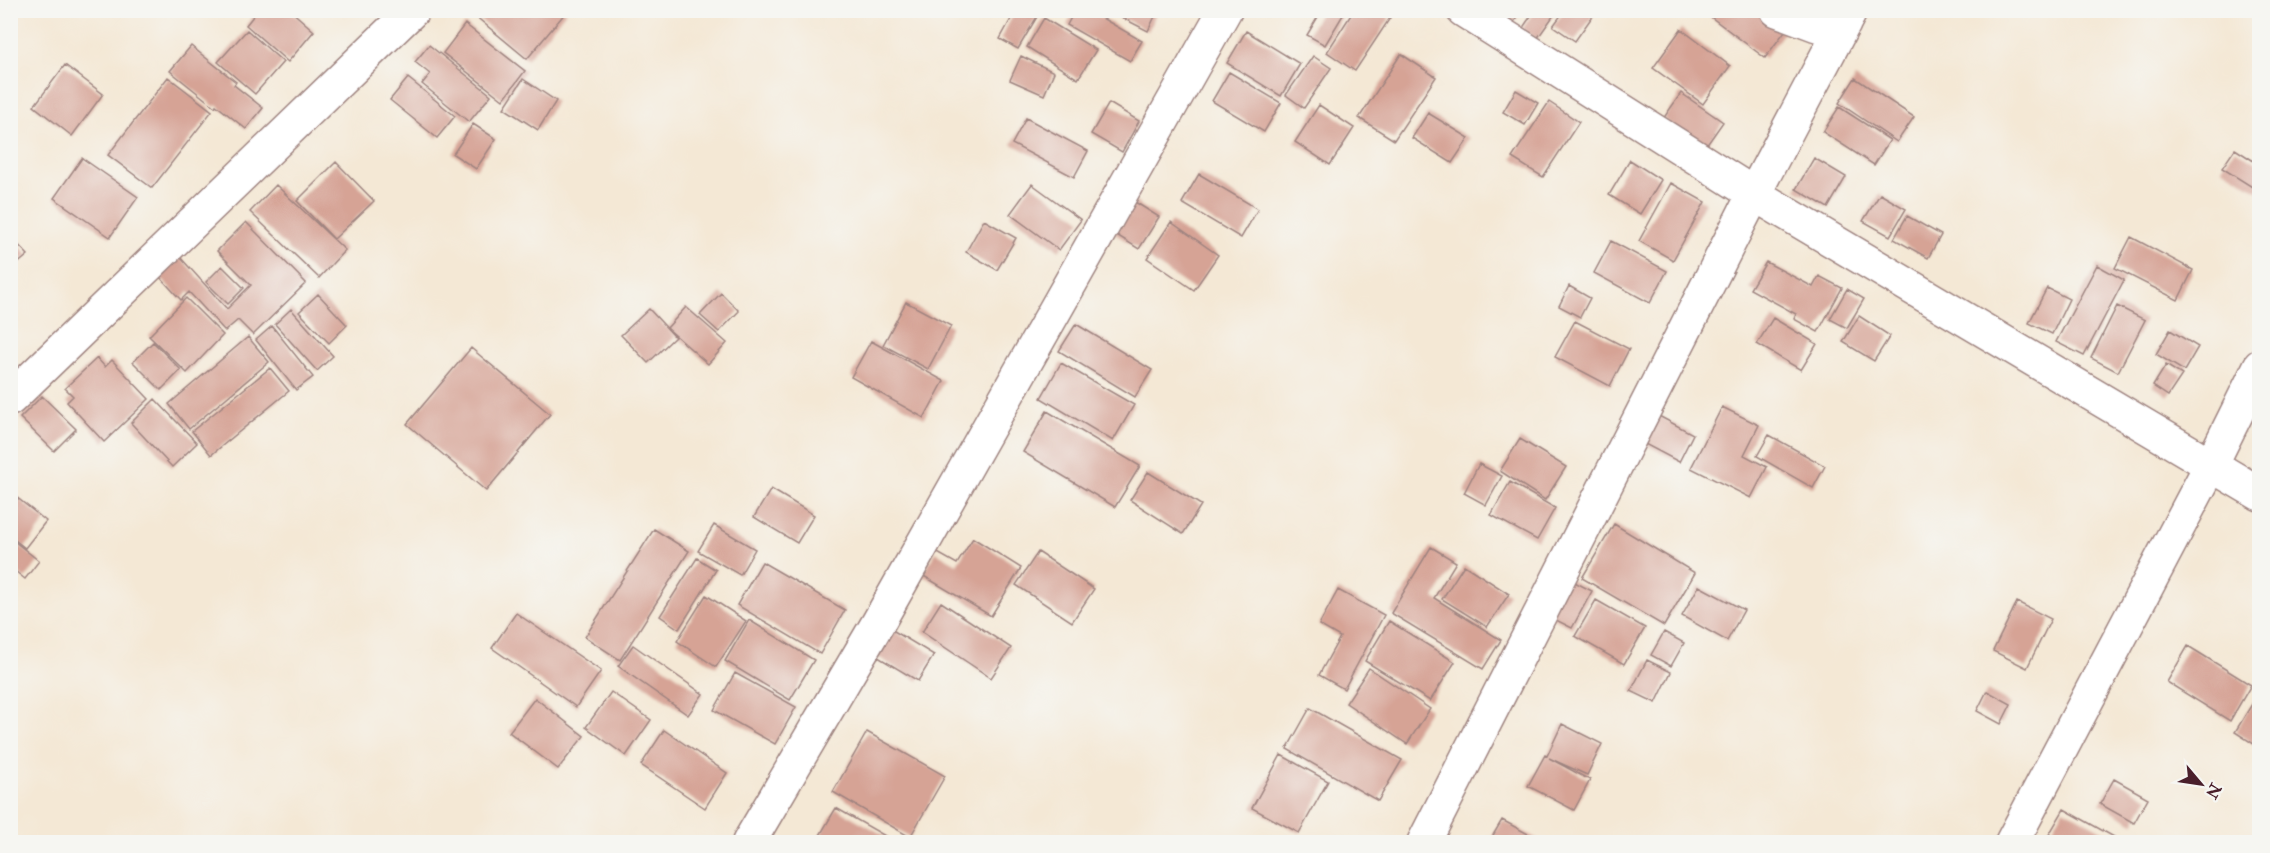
<svg xmlns="http://www.w3.org/2000/svg" width="2270" height="853" font-family="'IM FELL Double Pica',serif">
<style>
.building{fill:#d6a395}
.lines{fill:none;stroke-linecap:round;stroke-linejoin:round}
.minor-casing{stroke:#9f8480;stroke-width:36}
.minor{stroke:#fff;stroke-width:33}
</style>
<rect width="100%" height="100%" fill="#f6f6f2"/>
<filter id="ink" filterUnits="userSpaceOnUse"><feTurbulence type="fractalNoise" baseFrequency=".0167" numOctaves="2"/><feDisplacementMap in="SourceGraphic" scale="12" xChannelSelector="R" yChannelSelector="G"/><feConvolveMatrix kernelMatrix="1 2 1 2 8 2 1 2 1" color-interpolation-filters="sRGB"/></filter>
<filter id="wash" filterUnits="userSpaceOnUse"><feTurbulence type="fractalNoise" baseFrequency=".008" numOctaves="4" result="noise"/><feDisplacementMap in="SourceGraphic" scale="24" xChannelSelector="R" yChannelSelector="G"/><feGaussianBlur stdDeviation="1.35" result="paint"/><feColorMatrix in="noise" values="0 0 0 0 0 0 0 0 0 0 0 0 0 0 0 0 0 1.4 0 .05"/><feComposite in="paint" operator="in"/></filter>
<g filter="url(#wash)">
<rect width="100%" height="100%" fill="#f4e8d5"/>
<g id="blocks">
<!-- building -->
<path class="building" d="M258 10H290L314 31 288 62 246 25Z
M468 10H564L566 12 527 59Z
M1016 10H1041L1018 49 1000 39Z
M1075 10H1088L1142 41 1130 61 1067 25Z
M1107 10H1158L1148 31Z
M1322 10H1346L1325 45 1307 35Z
M1354 10H1378L1390 18 1355 71 1327 52Z
M1491 10H1522L1512 25Z
M1535 10 1556 12 1537 39 1522 29Z
M1565 10H1597L1575 41 1553 26Z
M1710 10H1767L1788 27 1765 58 1707 14Z
M1044 18 1096 50 1078 79 1027 47Z
M465 24 525 71 503 100 443 53Z
M1681 29 1730 66 1703 104 1653 68Z
M247 30 283 62 255 94 218 62Z
M1246 31 1300 64 1281 96 1227 63Z
M429 45 491 95 469 122 422 84 430 74 415 62Z
M191 46 236 82 234 85 263 108 246 129 216 105 215 107 170 71Z
M1401 54 1436 77 1394 140 1359 118Z
M1021 56 1054 72 1044 95 1010 80Z
M1313 56 1331 68 1304 108 1286 95Z
M65 65 103 94 72 136 34 106Z
M1229 72 1281 103 1264 132 1212 101Z
M168 77 212 111 152 188 108 155Z
M408 78 455 116 437 138 390 100Z
M1855 78 1914 117 1897 142 1839 103Z
M523 79 556 101 538 130 504 108Z
M1516 90 1538 103 1525 125 1503 112Z
M1681 93 1723 122 1704 149 1663 119Z
M1549 102 1579 122 1543 177 1512 158Z
M1109 103 1139 121 1122 152 1091 134Z
M1319 105 1354 128 1330 165 1295 142Z
M1839 107 1890 140 1874 165 1823 132Z
M1428 113 1469 138 1452 163 1412 138Z
M1026 118 1088 151 1074 177 1012 144Z
M473 124 496 139 476 169 453 154Z
M2235 149 2260 165V192L2222 168Z
M82 158 138 197 110 237 54 198Z
M1814 158 1846 177 1828 208 1796 189Z
M1630 160 1661 180 1640 214 1609 195Z
M336 162 374 201 334 239 297 201Z
M1199 174 1258 209 1241 238 1182 203Z
M1671 183 1705 202 1673 260 1639 241Z
M1032 184 1081 220 1059 250 1010 214Z
M276 185 345 250 319 278 250 212Z
M1880 194 1906 209 1890 236 1863 221Z
M1135 202 1159 217 1139 249 1115 234Z
M1907 216 1941 235 1928 258 1894 239Z
M984 220 1016 238 997 270 966 252Z
M246 222 306 283 253 335 238 320 225 331 189 292 181 300 159 276 180 257 227 309 251 285 217 251Z
M1171 222 1218 255 1194 290 1147 258Z
M10 236 28 255 10 270Z
M2131 237 2193 270 2178 300 2115 268Z
M1611 241 1667 271 1650 303 1594 273Z
M1766 262 1813 287 1819 276 1842 288 1818 332 1794 319 1796 314 1750 289Z
M2097 265 2124 280 2084 356 2056 342Z
M222 266 244 288 228 304 206 282Z
M1569 286 1590 298 1580 317 1559 306Z
M2047 288 2069 299 2052 334 2029 323Z
M1847 289 1864 299 1847 328 1830 319Z
M721 293 739 311 719 332 700 315Z
M318 294 347 325 329 343 299 312Z
M186 298 223 335 187 373 149 336Z
M906 302 951 326 928 369 883 345Z
M2117 306 2145 320 2118 372 2091 358Z
M686 307 727 343 708 364 667 328Z
M291 309 333 356 317 371 275 324Z
M649 309 675 337 648 363 621 335Z
M1859 316 1890 336 1874 361 1843 342Z
M1773 318 1817 344 1801 370 1757 344Z
M1575 321 1629 349 1610 386 1555 357Z
M1076 324 1152 370 1135 397 1059 351Z
M272 326 313 377 296 390 256 340Z
M2170 330 2198 347 2184 371 2156 354Z
M248 337 269 362 189 429 169 404Z
M871 341 944 381 924 418 851 377Z
M153 342 181 370 161 390 133 362Z
M471 348 550 414 486 491 407 424Z
M97 358 105 367 112 360 149 399 104 442 67 402 73 396 65 388Z
M1061 363 1134 405 1113 441 1041 398Z
M2166 365 2182 375 2168 396 2153 386Z
M270 368 289 391 211 455 192 431Z
M42 396 76 429 54 451 20 418Z
M155 399 197 443 172 467 131 423Z
M1722 407 1759 425 1744 455 1767 467 1751 498 1691 468Z
M1047 411 1140 466 1115 507 1023 452Z
M1655 414 1693 434 1679 462 1641 442Z
M1769 435 1825 466 1813 488 1757 456Z
M1520 439 1566 467 1545 500 1500 471Z
M1479 464 1502 476 1486 505 1464 493Z
M1148 472 1201 505 1183 534 1130 500Z
M1510 482 1555 508 1537 540 1491 515Z
M771 489 814 515 797 543 754 517Z
M10 492 46 521 25 548 10 536Z
M1614 524 1695 573 1664 626 1582 578Z
M714 525 755 549 740 575 698 551Z
M654 529 689 551 620 660 585 637Z
M10 538 39 561 25 579 10 567Z
M973 538 1021 568 991 616 922 575 936 552 957 564Z
M1431 547 1456 562 1434 598 1501 640 1483 669 1391 613Z
M1038 552 1094 589 1072 622 1016 585Z
M697 558 716 570 679 629 660 616Z
M762 562 845 610 820 654 737 605Z
M1464 565 1509 594 1487 627 1442 599Z
M1563 576 1592 591 1572 628 1544 614Z
M1699 586 1744 610 1727 641 1682 616Z
M1338 590 1384 615 1344 689 1319 675 1340 637 1319 625Z
M706 595 746 621 716 667 677 641Z
M1596 600 1645 628 1624 664 1575 636Z
M941 602 1011 648 991 678 922 632Z
M2017 602 2051 619 2027 668 1993 651Z
M516 613 601 671 576 707 492 648Z
M749 620 814 660 790 700 725 661Z
M1389 621 1455 662 1430 701 1365 661Z
M889 628 934 655 918 681 873 654Z
M1664 632 1684 643 1671 666 1651 655Z
M633 645 703 694 688 715 618 666Z
M2188 646 2251 685 2230 721 2167 682Z
M1647 660 1671 672 1656 703 1631 691Z
M1369 668 1430 709 1407 744 1346 703Z
M735 673 796 707 775 744 714 710Z
M1987 691 2011 704 2001 724 1977 711Z
M2260 691V748L2235 732Z
M611 692 651 720 626 756 586 727Z
M535 698 584 736 558 769 509 732Z
M1310 708 1402 760 1378 801 1287 749Z
M1562 724 1602 744 1587 775 1549 758 1590 780 1574 810 1528 786 1545 755 1547 756Z
M664 730 727 773 705 808 641 765Z
M867 732 945 776 910 837 833 792Z
M1281 755 1328 781 1299 833 1252 808Z
M2114 779 2148 798 2134 823 2100 804Z
M836 808 887 837 884 842H816Z
M2064 809 2123 842H2055L2047 838Z
M1502 820 1543 842H1489Z"/>
</g>
</g>
<g filter="url(#ink)">
<use href="#blocks" fill-opacity="0" stroke="#9f8480" stroke-width="1.5"/>
<g class="lines">
<!-- minor casing -->
<g class="minor-casing">
<path id="minor" d="M1463 10 1754 194 2260 494
M1777 10 1817 25 1844 24
M10 399 413 10
M749 842 878 623 1225 10
M1424 842 1754 194 1851 10
M2012 842 2211 465 2260 366"/>
</g>
<!-- minor -->
<use href="#minor" class="minor"/>
</g>
</g>
<!-- margin -->
<rect width="2270" height="853" fill="none" stroke="#f6f6f2" stroke-width="36"/>
<!-- north arrow -->
<g transform="translate(2201 784) rotate(119)" stroke="#f6f6f2" stroke-width="4.5" paint-order="stroke">
<path d="M0-4.5L10 22L0 15L-10 22Z" fill="#4a1f2b"/>
<text y="-9" font-size="16" font-weight="bold" text-anchor="middle" fill="#4a1f2b">N</text>
</g>
</svg>
